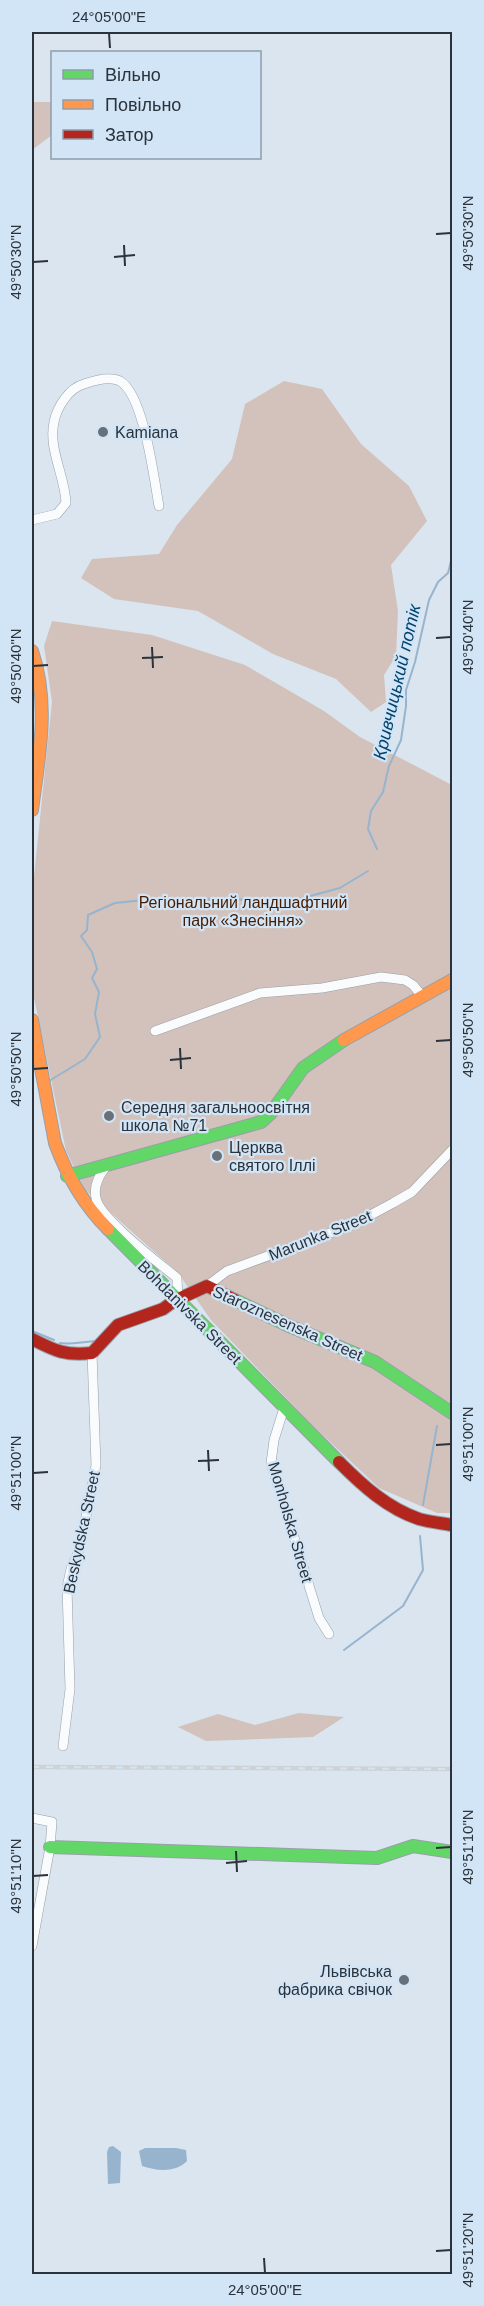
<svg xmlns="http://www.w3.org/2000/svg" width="484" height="2306" font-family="Arial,sans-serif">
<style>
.green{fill:#d2c2bb}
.water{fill:#97b4cf}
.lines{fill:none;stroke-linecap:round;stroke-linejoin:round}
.stream{stroke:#97b4cf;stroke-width:2}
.street-casing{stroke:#98a0a8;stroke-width:10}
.fast-casing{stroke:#98a0a8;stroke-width:14}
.slow-casing{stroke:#98a0a8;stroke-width:14}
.jam-casing{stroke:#98a0a8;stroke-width:14}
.street{stroke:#f9fbfd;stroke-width:9}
.fast{stroke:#63d668;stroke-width:12}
.slow{stroke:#ff974d;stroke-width:12}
.jam{stroke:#b3261e;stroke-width:12}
.rail-casing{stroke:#cfd2d5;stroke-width:4.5}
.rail{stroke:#d2e5f7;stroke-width:2;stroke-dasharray:7;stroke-linecap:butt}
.ticks{fill:none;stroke:#2b3239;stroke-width:2}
.poi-dot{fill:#687179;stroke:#d2e5f7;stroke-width:2}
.labels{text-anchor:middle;stroke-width:4.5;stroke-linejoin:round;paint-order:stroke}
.poi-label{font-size:16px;fill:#2b3239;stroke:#d2e5f7;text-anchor:start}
.park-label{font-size:16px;fill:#461c00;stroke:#d2e5f7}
.street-label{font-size:16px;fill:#2b3239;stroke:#d2e5f7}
.water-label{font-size:18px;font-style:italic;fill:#02436f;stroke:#d2e5f7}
.neatline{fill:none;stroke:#2b3239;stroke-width:2}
.ticks-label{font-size:15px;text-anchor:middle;fill:#2b3239}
</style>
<rect width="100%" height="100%" fill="#dae5ef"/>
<!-- green -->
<path class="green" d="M32 102H52V135L32 150Z
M284 381 322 389 361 444 409 486 427 521 391 565 398 611 396 656 384 675 386 702 371 712 336 679 273 654 198 611 114 599 81 578 92 559 159 554 177 525 232 459 245 404Z
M52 621 152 635 245 665 324 711 360 737 452 785V1513H437L379 1488 311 1424 211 1320 178 1273 85 1190 66 1151 33 993 32 953V896L52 702 44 646Z
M299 1713 344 1717 313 1737 206 1741 178 1727 218 1714 255 1725Z"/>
<!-- water -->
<path class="water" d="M113 2146 121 2152 120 2183 108 2184 107 2152 109 2147Z
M145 2148H176L186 2150 187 2161C175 2173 157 2171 142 2166L139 2151Z"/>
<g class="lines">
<!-- stream -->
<path class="stream" d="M377 849 368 829 371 811 383 792 389 766 401 740 406 706V690L415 662 429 600 438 582 448 573 452 557
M49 1081 85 1059 100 1037 95 1014 99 992 92 978 97 969 92 952 81 936 87 930 88 915 115 903 154 899 295 900 340 888 368 871
M32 1331 54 1340
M60 1343C69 1345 88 1341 98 1341
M423 1505 437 1426
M344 1650 403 1606 423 1570 420 1536"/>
<!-- street casing -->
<g class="street-casing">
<path id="street" d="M32 520 57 514 66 503C65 476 48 449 54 422 57 407 69 388 84 384 95 380 110 376 120 381 144 395 154 479 159 506
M155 1031 260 993 322 988 381 977 405 980 413 985 423 997
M108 1164C100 1174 93 1185 96 1198 99 1218 159 1263 177 1278L178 1300
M207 1286 227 1271 352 1225 393 1203 412 1192 452 1150
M284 1408 274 1440 271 1463 319 1618 329 1634
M63 1746 70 1689 67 1587 71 1569 80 1548 96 1465 92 1353
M32 1818 52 1822 50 1847 32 1946"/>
</g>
<!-- fast casing -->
<g class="fast-casing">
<path id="fast" d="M67 1176 261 1122 271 1113 303 1068 344 1040
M108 1229 339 1462
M235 1300 287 1325 375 1362 452 1413
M50 1847 377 1858 413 1846 452 1852"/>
</g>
<!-- slow casing -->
<g class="slow-casing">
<path id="slow" d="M32 651C50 703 39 757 32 810
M32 1020 55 1143C67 1176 84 1205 108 1229
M344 1040 452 980"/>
</g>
<!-- jam casing -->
<g class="jam-casing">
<path id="jam" d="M32 1339C55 1351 66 1356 92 1353L118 1325 163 1309 174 1301 207 1286 235 1300
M339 1462C363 1486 387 1508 419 1519 430 1522 441 1523 452 1525"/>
</g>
<!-- street -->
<use href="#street" class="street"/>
<!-- fast -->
<use href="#fast" class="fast"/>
<!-- slow -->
<use href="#slow" class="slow"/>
<!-- jam -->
<use href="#jam" class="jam"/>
<!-- rail casing -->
<g class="rail-casing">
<path id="rail" d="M32 1767 452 1769"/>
</g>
<!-- rail -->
<use href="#rail" class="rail"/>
</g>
<!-- ticks -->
<path class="ticks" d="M109 33 110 48M436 234 451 233M124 245 125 266M114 257 135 255M33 262 48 261M436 638 451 637M152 647 153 668M142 658 163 657M33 666 48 665M436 1041 451 1040M180 1048 181 1069M170 1060 191 1058M33 1069 48 1068M436 1445 451 1444M208 1450 209 1471M198 1461 219 1460M33 1473 48 1472M436 1848 451 1847M236 1851 237 1872M226 1863 247 1861M33 1876 48 1875M436 2251 451 2250M264 2258 265 2273"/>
<!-- markers -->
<g class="poi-dot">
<circle cx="103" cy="432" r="6"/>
<circle cx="109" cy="1116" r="6"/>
<circle cx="217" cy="1156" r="6"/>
<circle cx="404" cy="1980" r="6"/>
</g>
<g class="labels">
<!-- poi labels -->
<g class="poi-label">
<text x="115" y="438">Kamiana</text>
<text x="121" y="1113">Середня загальноосвітня<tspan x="121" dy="18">школа №71</tspan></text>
<text x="229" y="1153">Церква<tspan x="229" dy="18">святого Іллі</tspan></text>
<text x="392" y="1977" text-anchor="end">Львівська<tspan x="392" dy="18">фабрика свічок</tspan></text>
</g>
<!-- park labels -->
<g class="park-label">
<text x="243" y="908">Регіональний ландшафтний<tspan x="243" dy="18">парк «Знесіння»</tspan></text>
</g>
<!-- street labels -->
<g class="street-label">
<text transform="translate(320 1235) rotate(-22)" y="6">Marunka Street</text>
<text transform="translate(190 1312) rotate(45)" y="6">Bohdanivska Street</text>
<text transform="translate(288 1323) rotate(24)" y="6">Staroznesenska Street</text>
<text transform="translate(291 1522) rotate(74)" y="6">Monholska Street</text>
<text transform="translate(81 1532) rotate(-78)" y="6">Beskydska Street</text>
</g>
<!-- water labels -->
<g class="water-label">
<text transform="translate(397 682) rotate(-77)" y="6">Кривчицький потік</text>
</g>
</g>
<!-- border -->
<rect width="484" height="2306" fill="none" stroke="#d2e5f7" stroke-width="66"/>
<!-- legend -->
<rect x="51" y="51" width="210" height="108" fill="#d2e5f7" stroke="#8f9dab" stroke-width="1.5"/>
<rect x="63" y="70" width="30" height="9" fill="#63d668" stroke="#8f9dab" stroke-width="1.5"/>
<text x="105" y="81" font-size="18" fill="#2b3239">Вільно</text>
<rect x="63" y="100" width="30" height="9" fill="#ff974d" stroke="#8f9dab" stroke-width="1.5"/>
<text x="105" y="111" font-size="18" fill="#2b3239">Повільно</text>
<rect x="63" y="130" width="30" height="9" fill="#b3261e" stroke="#8f9dab" stroke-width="1.5"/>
<text x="105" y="141" font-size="18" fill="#2b3239">Затор</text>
<rect x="33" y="33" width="418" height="2240" class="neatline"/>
<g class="ticks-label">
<text x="109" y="22">24°05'00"E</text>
<text transform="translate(468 233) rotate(-90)" y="5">49°50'30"N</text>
<text transform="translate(16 262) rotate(-90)" y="5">49°50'30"N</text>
<text transform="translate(468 637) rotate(-90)" y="5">49°50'40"N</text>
<text transform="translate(16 666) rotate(-90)" y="5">49°50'40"N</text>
<text transform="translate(468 1040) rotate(-90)" y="5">49°50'50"N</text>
<text transform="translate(16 1069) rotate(-90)" y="5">49°50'50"N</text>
<text transform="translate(468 1444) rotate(-90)" y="5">49°51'00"N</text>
<text transform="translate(16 1473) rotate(-90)" y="5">49°51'00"N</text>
<text transform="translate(468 1847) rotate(-90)" y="5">49°51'10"N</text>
<text transform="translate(16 1876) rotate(-90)" y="5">49°51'10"N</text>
<text transform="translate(468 2250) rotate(-90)" y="5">49°51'20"N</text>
<text x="265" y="2295">24°05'00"E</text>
</g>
</svg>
